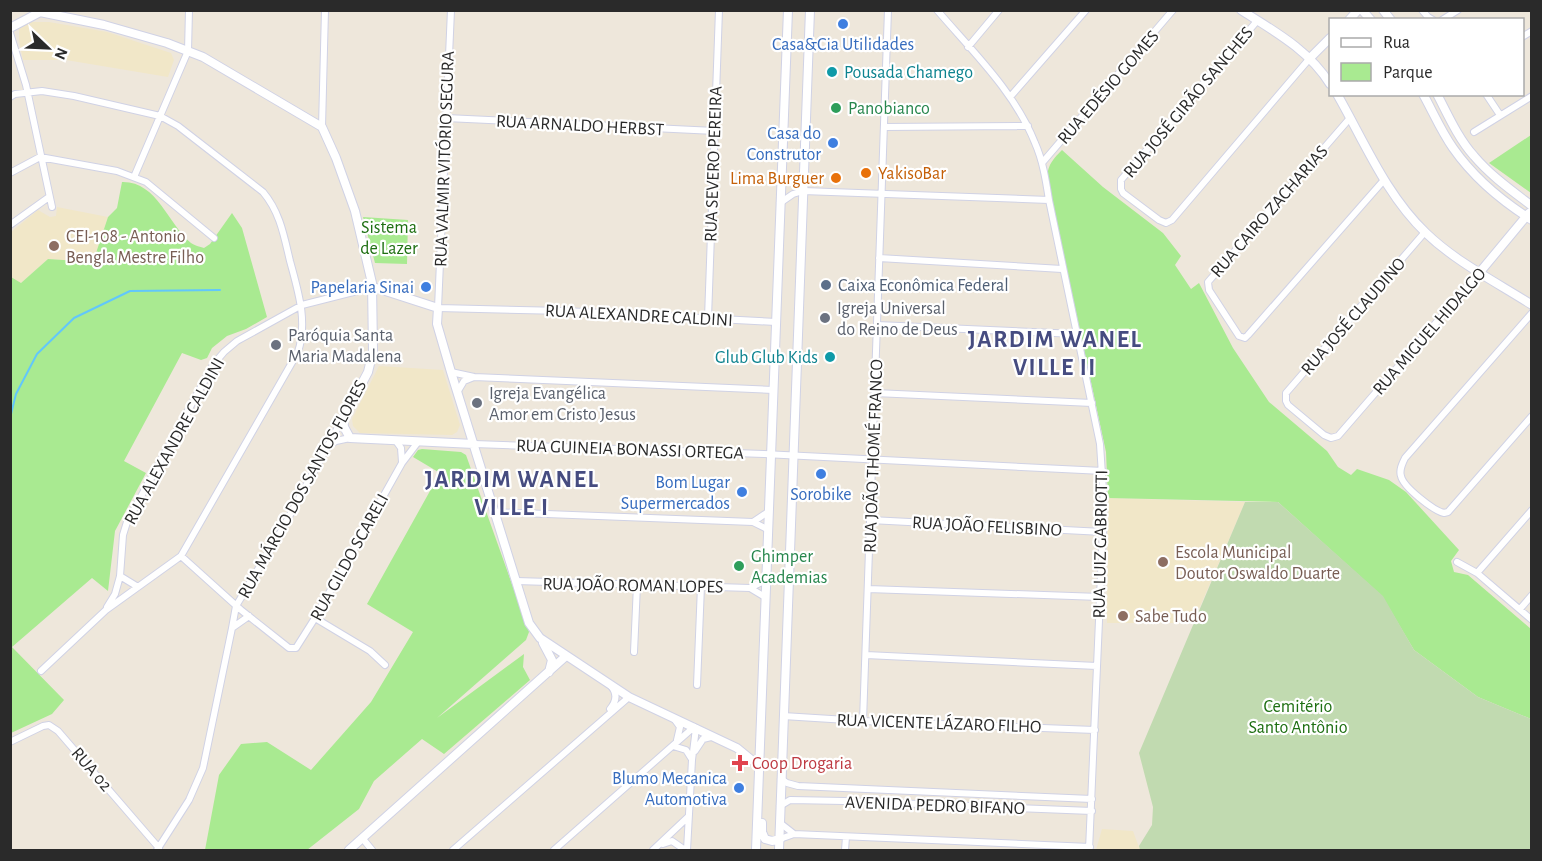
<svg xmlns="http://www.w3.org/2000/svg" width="1542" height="861" font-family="'Alegreya Sans',sans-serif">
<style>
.education{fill:#f1e7c8}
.green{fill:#a9ea91}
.cemetery{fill:#c1dab0}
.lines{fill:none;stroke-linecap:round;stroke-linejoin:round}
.stream{stroke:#62c7fb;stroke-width:2}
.street-casing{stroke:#d0d2e5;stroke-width:8}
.secondary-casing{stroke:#d0d2e5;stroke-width:10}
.street{stroke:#fff;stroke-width:6}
.secondary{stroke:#fff;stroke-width:8}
.shop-dot{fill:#3f7fe0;stroke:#fff;stroke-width:2}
.culture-dot{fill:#0f9aa8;stroke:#fff;stroke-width:2}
.leisure-dot{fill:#2e9e5b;stroke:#fff;stroke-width:2}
.food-dot{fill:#e8710a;stroke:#fff;stroke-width:2}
.education-dot{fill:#8d6e63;stroke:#fff;stroke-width:2}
.service-dot{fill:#5c6f8a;stroke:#fff;stroke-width:2}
.worship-dot{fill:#6b7280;stroke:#fff;stroke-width:2}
.health-dot{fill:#e0444e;stroke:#fff;stroke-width:2}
.labels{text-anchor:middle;stroke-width:4.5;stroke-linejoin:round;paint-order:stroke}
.shop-label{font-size:18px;fill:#366cbe;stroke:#fff;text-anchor:end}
.culture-label{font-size:18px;fill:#0d838f;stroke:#fff;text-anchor:start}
.street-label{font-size:18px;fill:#2a2a2a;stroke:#fff}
.leisure-label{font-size:18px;fill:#27864d;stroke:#fff;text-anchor:start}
.food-label{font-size:18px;fill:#c56008;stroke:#fff;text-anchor:start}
.park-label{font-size:18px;fill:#1e6f12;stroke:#fff}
.education-label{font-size:18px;fill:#785e54;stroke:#fff;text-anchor:start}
.service-label{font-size:18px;fill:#4e5e75;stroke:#fff;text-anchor:start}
.worship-label{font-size:18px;fill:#5b616d;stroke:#fff;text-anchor:start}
.health-label{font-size:18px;fill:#be3a42;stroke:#fff;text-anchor:start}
.district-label{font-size:24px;font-weight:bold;letter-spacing:1.5px;fill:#464c80;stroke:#fff}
</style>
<rect width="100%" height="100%" fill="#eee7db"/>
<!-- education -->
<path class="education" d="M32 22H49L107 32 171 53 174 60 168 77 66 60H23L19 40V29L23 25Z
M57 207 108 217 93 262 48 259 21 283 11 277V232L38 210 50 217 56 216Z
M379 366 443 370 460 425 457 432 452 435 360 433 353 426 352 419Z
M1108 498 1245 502 1193 623H1107Z
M1102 829 1133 831 1140 850H1096Z"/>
<!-- green -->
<path class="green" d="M1531 135V193L1489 163Z
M1062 150 1103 187 1163 233 1181 256 1175 265 1191 289 1199 283 1233 348 1269 402 1327 451 1338 467 1351 475 1357 469 1389 480 1406 492 1459 550 1451 561 1454 572 1468 575 1531 629V719L1478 697 1414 650 1382 596 1278 502 1108 498 1106 452 1047 177C1048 164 1054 158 1062 150Z
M122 182C157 181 168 224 191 243 194 245 200 247 204 248L210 244 232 213 242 228 267 317 246 329 227 336 212 348 207 358 201 360 182 353 124 461 146 473 115 531 108 591 92 578 12 647 64 700 52 714 11 733V277L21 283 48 259 93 262 108 217 117 208Z
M363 217 408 220 407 264 375 263Z
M422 449 461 452 466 455 529 632 526 640 437 718 524 654 523 667 530 680 444 754 422 739 374 781 359 809 307 850H205L219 775 241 744 267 742 311 770 371 702 413 632 367 604 440 473 413 457 418 450Z"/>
<!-- cemetery -->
<path class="cemetery" d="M1245 502H1278L1383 596 1414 650 1478 697 1531 719V850H1140L1139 846 1152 825 1153 807 1139 753Z"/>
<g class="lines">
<!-- stream -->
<path class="stream" d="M10 418 16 394 37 354 74 318 130 291 220 290"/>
<!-- street casing -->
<g class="street-casing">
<path id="street" d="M451 10 438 308 565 311 776 322
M937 10C972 51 1015 92 1035 143 1043 161 1046 181 1049 200
M1422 10 1428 17 1433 20
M1442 20 1458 10
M1257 21 1121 180V189L1123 193 1159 220 1166 223 1172 220 1310 58
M10 33 26 85 52 207
M1522 37 1532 31
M968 47 999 10
M1486 94 1500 115
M10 97 15 94 42 91 74 96 160 116 178 126 263 192C280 212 284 236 290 261 298 291 308 321 298 352L181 556 106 610 41 671
M1010 97 1086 10
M446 118 715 131
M1350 118 1208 282 1209 290 1239 336 1245 338 1248 335 1384 180
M322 127 325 10
M884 127 1028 126
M1474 132 1532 96
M1042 163 1173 10
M10 173 40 157 117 171 146 182 214 238
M134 177 188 51 189 10
M780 203 793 194 803 191 1049 200 1100 444 1104 506 1089 850
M10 225 49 197
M1425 232 1286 393V401L1288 405 1324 435 1331 438 1338 436 1480 272
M879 258 1062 269
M1532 313 1405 458C1402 464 1399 470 1401 476 1403 487 1434 511 1444 513L1448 512 1532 416
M708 318 719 10
M877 325 1076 334
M451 372 474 377 773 390
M458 391 464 381 474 377
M875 393 1092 403
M396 441 401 448 402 462
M474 444 764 454 1103 471
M327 447 336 441 350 438
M493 512 753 522
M870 520 1103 532
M767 529 753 522 768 512
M181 556 241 610 289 648H296L315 618 402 463 418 442
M1457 562 1477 573 1532 620
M1477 573 1532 510
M120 576 138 587
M516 581 750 588
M868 589 1100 597
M765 597 750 588 766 580
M107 607 115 594 120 576 123 535 127 522 213 365 224 352 237 341 302 305 373 287
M1520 609 1532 595
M249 616 232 628 236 606 280 533 342 420
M315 618 370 651 385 665
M634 652 637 585
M866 655 1097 666
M697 685 701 586
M610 709C616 702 618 694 611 686
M783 716 863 721 1095 730
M675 720 680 727 677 740
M863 721 888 10
M10 742 43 726 49 725 58 731 159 848
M673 746 686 750 691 758
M695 751 703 739 711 737
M781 779 787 783 798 786 1092 799
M780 806 790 800 844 801 1092 811
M780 823 794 834 780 839
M794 834 1090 847
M363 839 372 850
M663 844 672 841 685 850
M157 850 189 800 203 768 232 628
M453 850 629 697
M554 850 694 727
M653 850 688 817
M687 850 692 760 696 728
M845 850 846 837"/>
</g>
<!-- secondary casing -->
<g class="secondary-casing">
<path id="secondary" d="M1241 10C1274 31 1309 50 1330 84
M1362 10 1371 20
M1383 10 1391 20
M40 12 104 25 167 43 203 57 322 127 336 158 355 211 372 283 373 351 368 372 343 419 344 427 350 438 474 444
M1349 20 1358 10
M10 28 44 10
M1310 58 1330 38
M1337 94C1364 141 1386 195 1426 233 1456 262 1496 282 1532 305
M1423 94C1433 112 1441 131 1453 148 1474 178 1500 200 1532 220
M1437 94C1448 115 1458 138 1474 156 1490 175 1511 190 1532 206
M1480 272 1529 213
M373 287 438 308 437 324 451 372 529 623 540 638 629 697 737 748 759 766
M543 643 552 660 549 672
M762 823V832L765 839 772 841 780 839
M349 850 566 656
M756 850 788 10
M779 850 810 10"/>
</g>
<!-- street -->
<use href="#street" class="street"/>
<!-- secondary -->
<use href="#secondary" class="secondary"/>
</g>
<!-- markers -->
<g class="shop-dot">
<circle cx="843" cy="24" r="6"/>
<circle cx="833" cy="143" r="6"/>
<circle cx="426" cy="287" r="6"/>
<circle cx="821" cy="474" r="6"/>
<circle cx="742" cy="492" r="6"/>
<circle cx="739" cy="788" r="6"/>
</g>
<g class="culture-dot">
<circle cx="832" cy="72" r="6"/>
<circle cx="830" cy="357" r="6"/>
</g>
<g class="leisure-dot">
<circle cx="836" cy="108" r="6"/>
<circle cx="739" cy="566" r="6"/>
</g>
<g class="food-dot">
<circle cx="866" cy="173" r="6"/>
<circle cx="836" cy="178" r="6"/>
</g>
<g class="education-dot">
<circle cx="54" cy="246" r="6"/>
<circle cx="1163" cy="562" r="6"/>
<circle cx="1123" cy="616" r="6"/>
</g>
<circle class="service-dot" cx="826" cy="285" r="6"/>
<g class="worship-dot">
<circle cx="825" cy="318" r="6"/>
<circle cx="276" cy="345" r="6"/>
<circle cx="477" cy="403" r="6"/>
</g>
<path class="health-dot" d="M737 754h6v6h6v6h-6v6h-6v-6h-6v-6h6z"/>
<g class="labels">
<!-- shop labels -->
<g class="shop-label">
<text x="843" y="50" text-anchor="middle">Casa&amp;Cia Utilidades</text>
<text x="821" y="139">Casa do<tspan x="821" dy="21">Construtor</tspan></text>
<text x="414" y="293">Papelaria Sinai</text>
<text x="730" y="488">Bom Lugar<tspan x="730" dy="21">Supermercados</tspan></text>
<text x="821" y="500" text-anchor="middle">Sorobike</text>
<text x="727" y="784">Blumo Mecanica<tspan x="727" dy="21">Automotiva</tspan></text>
</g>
<!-- culture labels -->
<g class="culture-label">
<text x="844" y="78">Pousada Chamego</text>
<text x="818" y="363" text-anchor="end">Glub Glub Kids</text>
</g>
<!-- street labels -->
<g class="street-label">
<text transform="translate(1108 87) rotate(-49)" y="6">RUA EDÉSIO GOMES</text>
<text transform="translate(1188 102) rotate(-50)" y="6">RUA JOSÉ GIRÃO SANCHES</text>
<text transform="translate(580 125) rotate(3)" y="6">RUA ARNALDO HERBST</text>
<text transform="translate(444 159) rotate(-88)" y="6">RUA VALMIR VITÓRIO SEGURA</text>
<text transform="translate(713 164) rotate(-88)" y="6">RUA SEVERO PEREIRA</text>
<text transform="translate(1269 211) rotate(-49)" y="6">RUA CAIRO ZACHARIAS</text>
<text transform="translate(639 315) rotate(3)" y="6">RUA ALEXANDRE CALDINI</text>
<text transform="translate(1353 316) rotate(-49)" y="6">RUA JOSÉ CLAUDINO</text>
<text transform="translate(1429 331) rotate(-49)" y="6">RUA MIGUEL HIDALGO</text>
<text transform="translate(174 441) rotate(-61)" y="6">RUA ALEXANDRE CALDINI</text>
<text transform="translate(630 449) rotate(2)" y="6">RUA GUINEIA BONASSI ORTEGA</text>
<text transform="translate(873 456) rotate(-88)" y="6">RUA JOÃO THOMÉ FRANCO</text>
<text transform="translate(302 489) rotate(-61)" y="6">RUA MÁRCIO DOS SANTOS FLORES</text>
<text transform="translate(987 526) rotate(3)" y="6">RUA JOÃO FELISBINO</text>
<text transform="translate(1100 544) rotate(-89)" y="6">RUA LUIZ GABRIOTTI</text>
<text transform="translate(349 557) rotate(-61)" y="6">RUA GILDO SCARELI</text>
<text transform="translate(633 585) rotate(1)" y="6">RUA JOÃO ROMAN LOPES</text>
<text transform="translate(939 723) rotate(2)" y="6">RUA VICENTE LÁZARO FILHO</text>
<text transform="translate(92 769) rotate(49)" y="6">RUA 02</text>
<text transform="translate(935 805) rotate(2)" y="6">AVENIDA PEDRO BIFANO</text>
</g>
<!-- leisure labels -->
<g class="leisure-label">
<text x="848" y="114">Panobianco</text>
<text x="751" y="562">Ghimper<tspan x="751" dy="21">Academias</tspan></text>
</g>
<!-- food labels -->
<g class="food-label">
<text x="878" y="179">YakisoBar</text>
<text x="824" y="184" text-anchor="end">Lima Burguer</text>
</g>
<!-- park labels -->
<g class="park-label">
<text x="389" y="233">Sistema<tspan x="389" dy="21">de Lazer</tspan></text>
<text x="1298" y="712">Cemitério<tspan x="1298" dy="21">Santo Antônio</tspan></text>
</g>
<!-- education labels -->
<g class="education-label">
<text x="66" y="242">CEI-108 - Antonio<tspan x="66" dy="21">Bengla Mestre Filho</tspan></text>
<text x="1175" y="558">Escola Municipal<tspan x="1175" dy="21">Doutor Oswaldo Duarte</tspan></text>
<text x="1135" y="622">Sabe Tudo</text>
</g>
<!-- service labels -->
<g class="service-label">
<text x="838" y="291">Caixa Econômica Federal</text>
</g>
<!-- worship labels -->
<g class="worship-label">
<text x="837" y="314">Igreja Universal<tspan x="837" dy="21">do Reino de Deus</tspan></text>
<text x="288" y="341">Paróquia Santa<tspan x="288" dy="21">Maria Madalena</tspan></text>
<text x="489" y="399">Igreja Evangélica<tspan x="489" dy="21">Amor em Cristo Jesus</tspan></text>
</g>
<!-- health labels -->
<g class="health-label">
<text x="752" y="769">Coop Drogaria</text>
</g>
<!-- district labels -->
<g class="district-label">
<text x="1055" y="347">JARDIM WANEL<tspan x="1055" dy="28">VILLE II</tspan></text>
<text x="512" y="487">JARDIM WANEL<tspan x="512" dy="28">VILLE I</tspan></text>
</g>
</g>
<!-- border -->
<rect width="1542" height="861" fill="none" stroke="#2a2a2a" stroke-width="24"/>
<!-- legend -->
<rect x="1329" y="18" width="195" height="78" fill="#ffffff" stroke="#aaaaaa" stroke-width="1.5"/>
<rect x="1341" y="38" width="30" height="9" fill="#ffffff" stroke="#aaaaaa" stroke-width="1.5"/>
<text x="1383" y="48" font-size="18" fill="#2a2a2a">Rua</text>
<rect x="1341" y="63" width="30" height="18" fill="#a9ea91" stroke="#aaaaaa" stroke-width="1.5"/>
<text x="1383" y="78" font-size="18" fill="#2a2a2a">Parque</text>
<!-- north arrow -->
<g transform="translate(48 48) rotate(113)" stroke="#ffffff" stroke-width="4.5" paint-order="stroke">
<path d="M0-4.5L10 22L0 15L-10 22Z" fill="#2a2a2a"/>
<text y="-9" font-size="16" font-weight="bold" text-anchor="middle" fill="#2a2a2a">N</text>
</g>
</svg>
